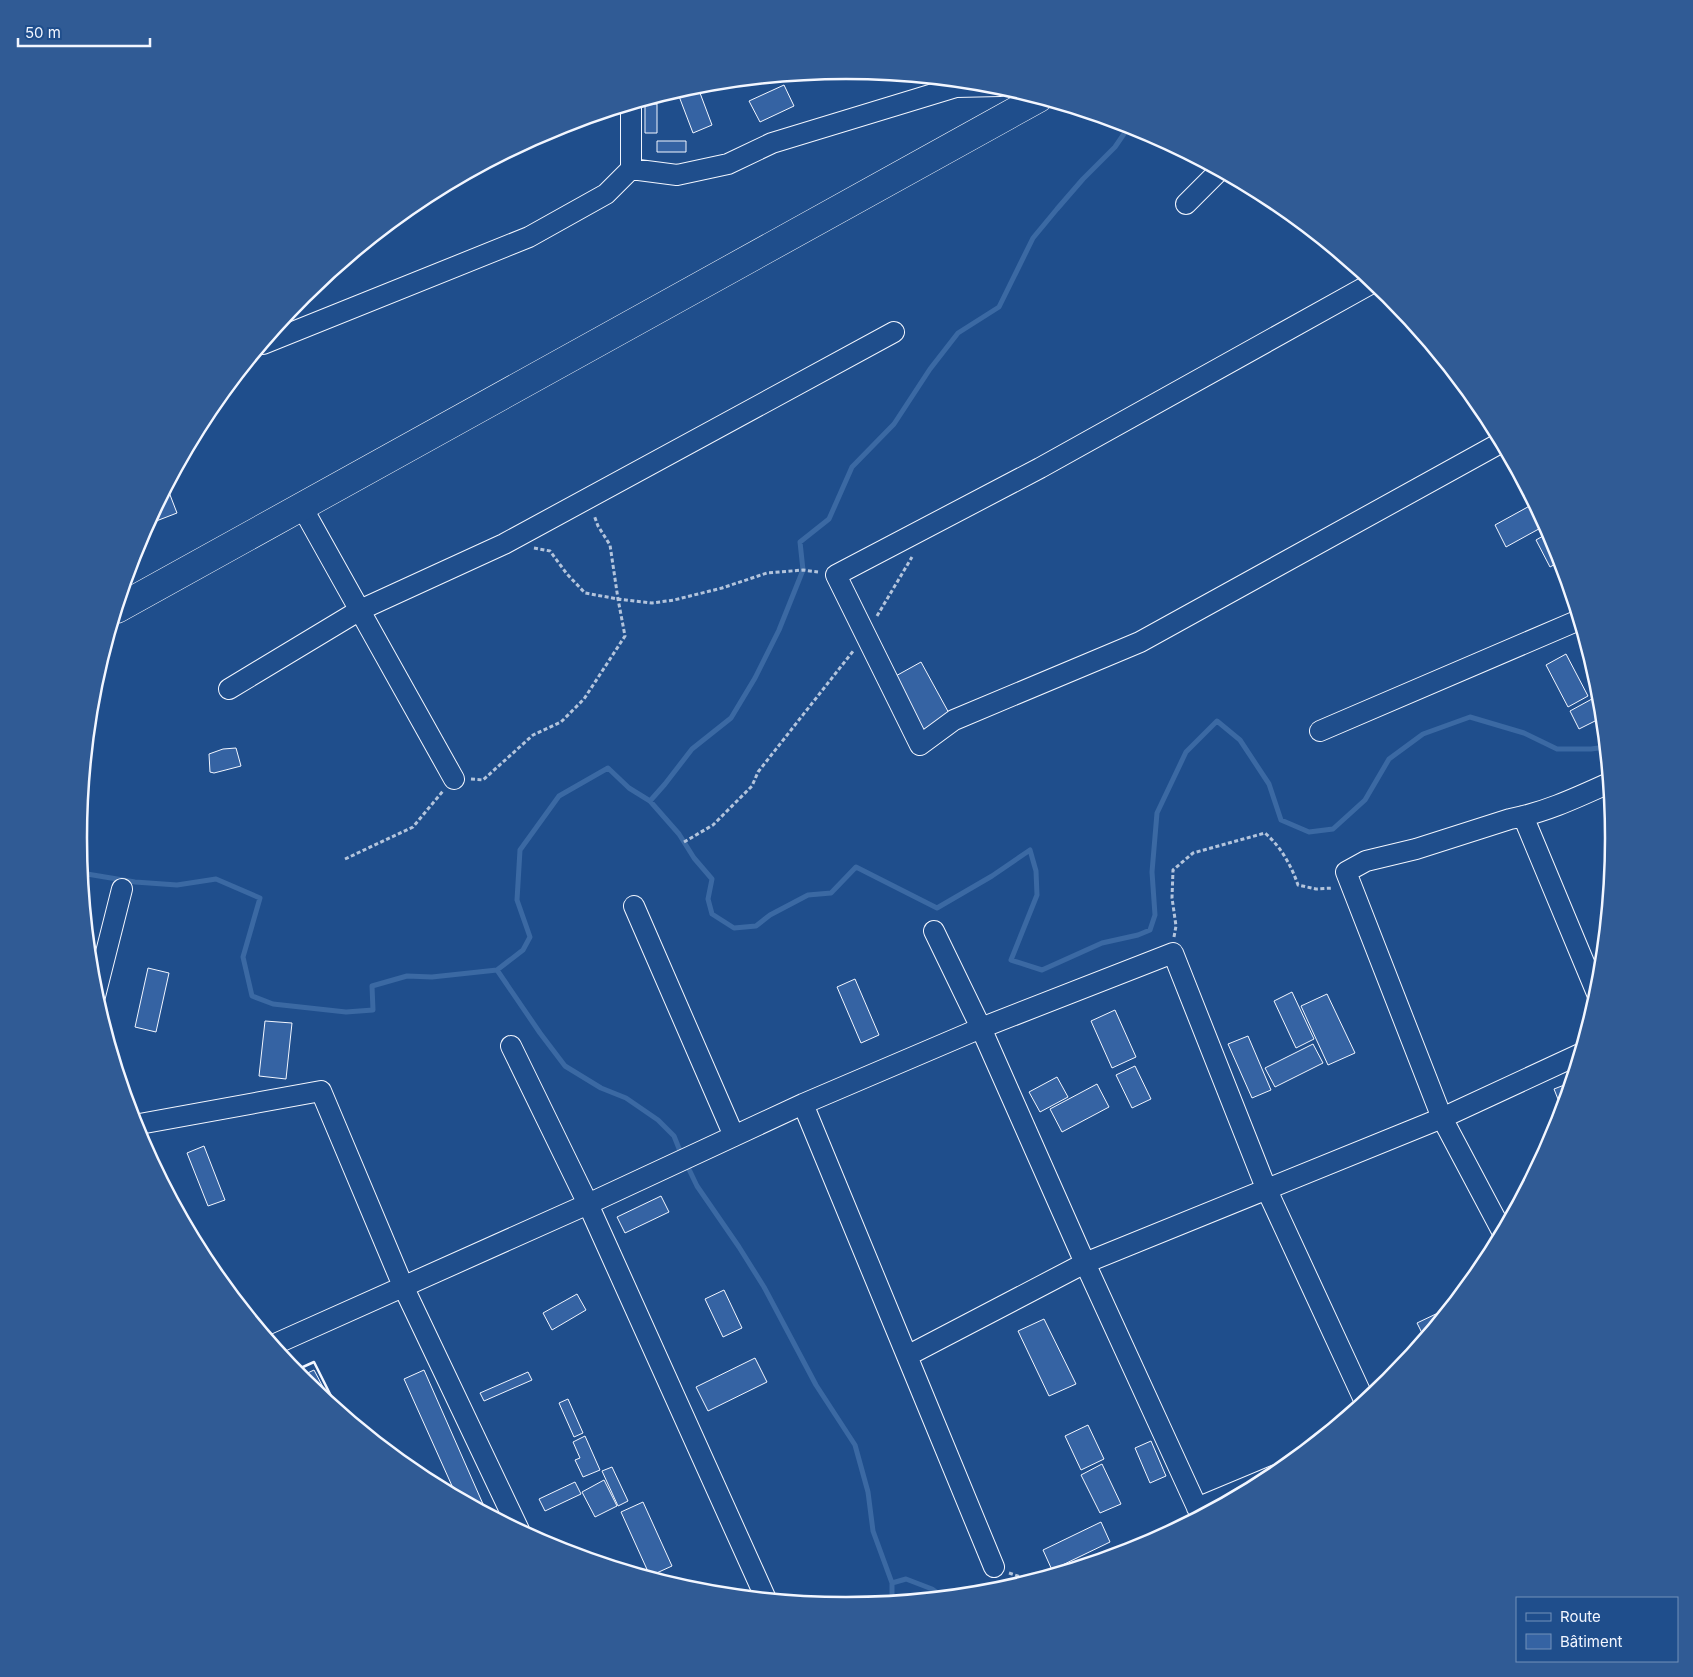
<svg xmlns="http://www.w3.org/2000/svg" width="1693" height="1677" font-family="Inter,sans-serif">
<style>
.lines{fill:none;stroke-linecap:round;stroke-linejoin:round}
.stream{stroke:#3b69a3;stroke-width:5}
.building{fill:#3563a3;stroke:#f2f6ff}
.minor-casing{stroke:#f2f6ff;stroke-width:22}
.highway-casing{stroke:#f2f6ff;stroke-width:29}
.path{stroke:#b3c4dc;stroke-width:3;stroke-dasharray:4 2.5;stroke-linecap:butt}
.minor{stroke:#1f4e8c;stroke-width:20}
.highway{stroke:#1f4e8c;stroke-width:28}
.wall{stroke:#f2f6ff;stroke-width:2.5}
.rim{fill:none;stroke:#f2f6ff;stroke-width:2.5}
</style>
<rect width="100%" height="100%" fill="#1f4e8c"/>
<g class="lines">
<!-- stream -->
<path class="stream" d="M650 801 665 784 692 749 731 718 755 678 779 630 803 570 800 542 829 519 852 467 894 424 930 369 958 333 999 307 1033 238 1057 209 1083 179 1115 147 1130 125
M81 873 135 882 177 885 216 879 260 898 243 957 252 996 273 1004 346 1012 373 1010 372 986 407 976 432 977 497 970 523 950 530 937 517 900 520 850 559 796 608 768 629 788 650 801 679 834 694 858 712 879 708 899 712 914 734 928 756 926 770 915 808 895 831 893 856 867 937 908 992 876 1030 850 1036 871 1037 895 1011 960 1042 970 1102 943 1138 935 1150 930 1155 915 1152 872 1157 813 1186 752 1217 721 1240 740 1269 784 1281 820 1309 832 1333 829 1365 800 1389 759 1423 734 1470 717 1524 733 1557 749H1591L1606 747
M497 970 540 1033 565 1066 601 1088 626 1098 658 1120 674 1136 682 1156
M686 1163 697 1186 739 1247 764 1287 816 1385 855 1445 868 1492 873 1531 892 1583V1603
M892 1583 906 1579 932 1589 943 1597"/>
</g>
<!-- building -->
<path class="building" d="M697 85 712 125 693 133 677 91Z
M784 85 794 106 760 122 749 101Z
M645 104H657V133H645Z
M657 141H686V152H657Z
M167 487 177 513 151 523 150 520Z
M1535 503 1546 525 1506 547 1495 525Z
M1550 532 1557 545 1561 561 1550 567 1536 540Z
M1563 565 1571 592 1569 593 1557 572 1562 569 1560 566Z
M1566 654 1588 696 1568 707 1546 665Z
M921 662 950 715 923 730 894 677Z
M1601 694 1603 717 1579 729 1570 711Z
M236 748 241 766 214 773 210 772 209 754 223 749Z
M148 968 169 973 156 1032 135 1027Z
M855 979 879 1035 861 1043 837 987Z
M1292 992 1314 1039 1296 1048 1274 1001Z
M1327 994 1355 1053 1328 1065 1301 1006Z
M1115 1010 1136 1057 1112 1068 1091 1021Z
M265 1021 292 1023 286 1079 259 1076Z
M1248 1036 1271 1090 1252 1098 1228 1044Z
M1313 1044 1323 1063 1275 1087 1265 1068Z
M1135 1066 1151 1099 1132 1108 1116 1075Z
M1057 1077 1068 1097 1040 1112 1029 1092Z
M1572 1082 1563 1112 1554 1089Z
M1097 1084 1109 1107 1062 1132 1050 1109Z
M204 1146 225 1200 208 1206 187 1153Z
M661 1196 669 1212 625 1233 617 1217Z
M724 1290 742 1328 723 1337 705 1299Z
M577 1294 586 1310 552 1330 543 1313Z
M1451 1306V1307L1442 1319 1438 1312Z
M1438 1313 1441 1320 1425 1339 1417 1323Z
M1044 1319 1076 1384 1049 1396 1018 1331Z
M755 1358 767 1382 708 1411 696 1387Z
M314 1370 333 1406 299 1377Z
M424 1370 483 1504 475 1507 457 1497 404 1379Z
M528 1372 532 1380 484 1401 480 1393Z
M568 1399 583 1433 574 1437 559 1403Z
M1088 1425 1104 1459 1081 1470 1065 1436Z
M585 1436 600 1470 583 1477 575 1460 580 1458 573 1442Z
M1151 1441 1166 1476 1150 1483 1135 1448Z
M1102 1464 1121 1504 1100 1513 1081 1475Z
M612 1467 628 1501 618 1506 602 1471Z
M604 1480 617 1506 595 1517 582 1492Z
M575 1482 581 1494 545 1511 539 1499Z
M643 1502 672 1566 650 1576 621 1512Z
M485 1505 490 1515 478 1508Z
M1101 1522 1110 1542 1052 1570 1043 1550Z"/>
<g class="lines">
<!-- minor casing -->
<g class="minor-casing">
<path id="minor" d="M631 105V169
M1186 204 1219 171
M1374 282 1040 468 836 575 920 745 954 720 1140 642 1502 442
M263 344 529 237 606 194 631 169 677 175 728 164 772 143 956 87 1000 86
M302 507 454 779
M229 689 360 610 504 544 894 332
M1320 731 1579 620
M1523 816 1598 996
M634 906 734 1136
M95 996 122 889
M511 1046 588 1204 766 1599
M803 1104 907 1356
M134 1125 321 1091 403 1286 519 1530
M1503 1233 1442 1118 1346 872 1366 861 1416 849 1510 819C1544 813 1578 797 1609 783
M273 1345 588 1204 803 1104 981 1028 934 931
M1365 1402 1266 1188 1173 953 981 1028 1085 1263 1442 1118 1580 1054
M1197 1508 1276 1475
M994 1567 907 1356 1085 1263 1201 1516"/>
</g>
<!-- highway casing -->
<g class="highway-casing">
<path id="highway" d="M117 609 1039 98"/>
</g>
<!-- path -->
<path class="path" d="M534 548 550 551 567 574 585 593 618 599 652 603 674 600 722 588 767 573 803 570 818 572
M877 616 912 557
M471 779 483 780 533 735 561 722 584 699 625 636 618 599 610 545 598 526 594 515
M684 842 713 825 752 786 758 772 854 650
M345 859 413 827 443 791
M1174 937 1176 926 1172 898 1173 870 1193 853 1265 833C1281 847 1291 865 1298 885L1316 889 1333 888
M1136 1550 1179 1525 1184 1520
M1009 1573 1021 1577 1038 1580"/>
<!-- minor -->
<use href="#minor" class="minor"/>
<!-- highway -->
<use href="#highway" class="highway"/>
<!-- wall -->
<path class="wall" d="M294 1371 314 1362 339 1412"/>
</g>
<!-- crop -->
<path d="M0 0H1693V1677H0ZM87 838a759 759 0 1 1 1518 0a759 759 0 1 1-1518 0Z" fill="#305b95" fill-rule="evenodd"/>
<path class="rim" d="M87 838a759 759 0 1 1 1518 0a759 759 0 1 1-1518 0Z"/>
<!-- legend -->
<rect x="1516" y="1597" width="162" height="65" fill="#1f4e8c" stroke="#7391ba"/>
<rect x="1526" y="1613" width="25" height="8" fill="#1f4e8c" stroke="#7391ba"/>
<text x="1560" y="1622" font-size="15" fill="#f2f6ff">Route</text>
<rect x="1526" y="1634" width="25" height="15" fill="#3563a3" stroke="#7391ba"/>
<text x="1560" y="1647" font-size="15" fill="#f2f6ff">Bâtiment</text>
<!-- scale -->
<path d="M18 38v8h132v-8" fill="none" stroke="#f2f6ff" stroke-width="2.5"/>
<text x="25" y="38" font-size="15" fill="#f2f6ff" stroke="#1f4e8c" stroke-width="4" paint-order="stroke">50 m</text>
</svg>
